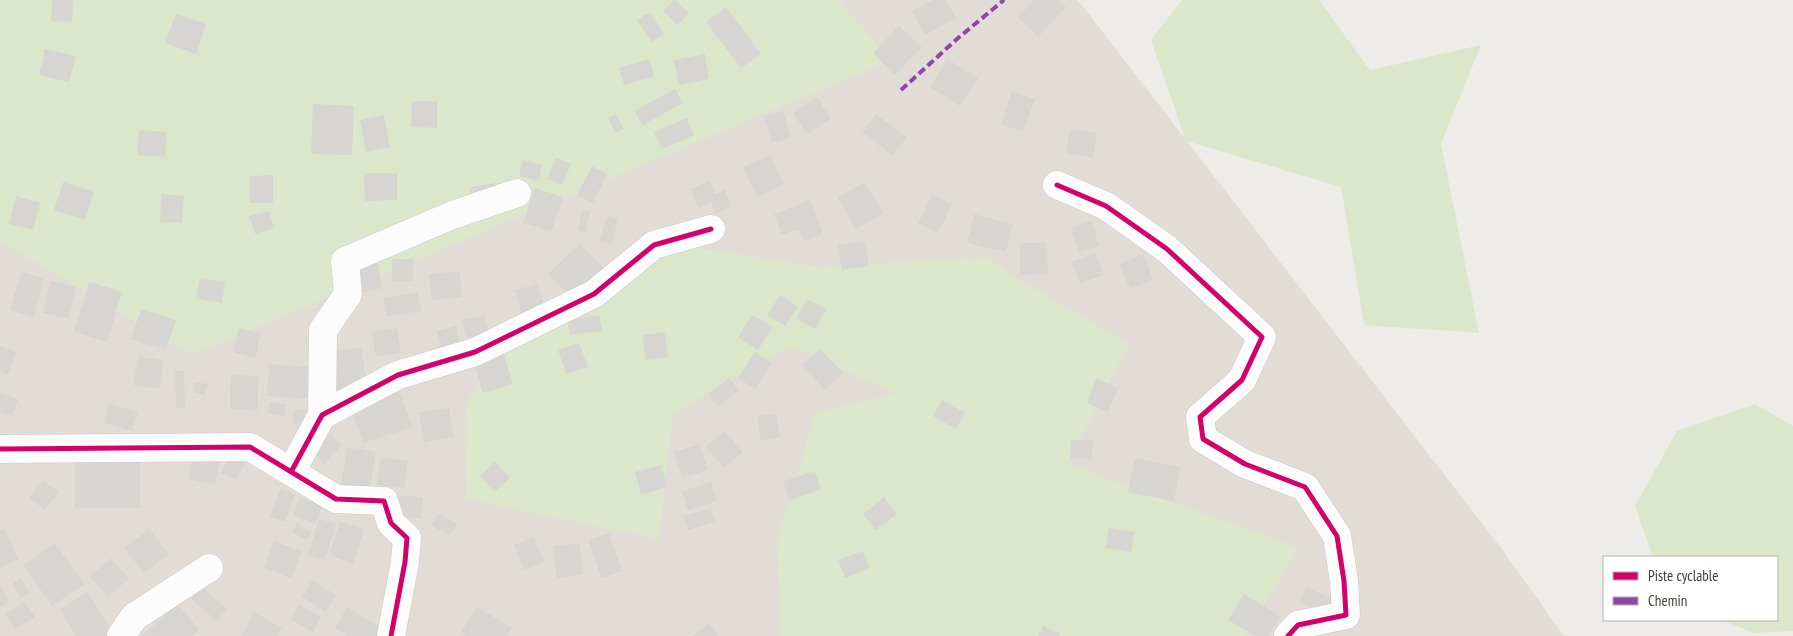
<svg xmlns="http://www.w3.org/2000/svg" width="1793" height="636" font-family="'PT Sans Narrow',sans-serif">
<style>
.residential{fill:#e1ddd6}
.green{fill:#dce6ca}
.building{fill:#d7d5d1}
.lines{fill:none;stroke-linecap:round;stroke-linejoin:round}
.minor-casing{stroke:#cac8c4;stroke-width:29}
.minor{stroke:#fcfcfc;stroke-width:28}
.quiet{stroke:#8e44ad;stroke-width:4;stroke-dasharray:8 4;stroke-linecap:butt}
.cycleway-casing{stroke:#fff;stroke-width:8}
.cycleway{stroke:#d6006c;stroke-width:5}
</style>
<rect width="100%" height="100%" fill="#eeece8"/>
<!-- residential -->
<path class="residential" d="M0 0H1078L1501 548 1564 636H0Z"/>
<!-- green -->
<path class="green" d="M0 0H838L892 60 191 355 0 241Z
M1182 0H1319L1370 70 1481 45 1441 144 1479 333 1364 325 1341 187 1186 141 1151 40Z
M668 243 817 267 987 257 1019 280 1129 344 1067 464 1299 548 1246 636H781L777 539 816 412 896 394 789 346 673 414 659 539 466 499 465 406 527 311Z
M1755 404 1793 426V631L1755 633 1721 620H1777V557H1653L1635 506 1677 431Z"/>
<!-- building -->
<path class="building" d="M52 0H73L72 22 51 21Z
M674 0 689 13 678 25 663 11Z
M932 0H946L956 18 925 35 912 11Z
M1034 0H1058L1066 7 1038 37 1018 17Z
M726 7 761 54 741 68 706 22Z
M650 12 664 34 652 42 637 20Z
M176 14 206 24 196 54 165 43Z
M899 26 922 47 895 75 873 53Z
M45 49 76 56 69 82 39 75Z
M705 54 709 79 679 85 674 60Z
M649 59 654 76 624 85 619 68Z
M947 59 978 78 960 106 930 87Z
M675 89 683 103 643 125 634 111Z
M1012 91 1035 99 1023 132 1001 124Z
M817 97 831 119 807 134 793 113Z
M412 101H437V128L411 127Z
M313 104 354 106 352 155 311 154Z
M783 111 791 138 772 143 764 116Z
M616 114 624 129 616 133 608 118Z
M876 114 907 137 893 156 862 132Z
M384 115 390 147 366 152 360 120Z
M687 118 694 135 662 149 654 132Z
M1070 129 1097 133 1093 158 1066 153Z
M139 130 167 132 165 157 137 155Z
M770 155 784 185 757 197 743 167Z
M556 158 571 164 562 185 547 179Z
M523 160 542 165 539 181 519 176Z
M592 166 607 174 593 203 577 195Z
M364 173H397V200L365 201Z
M273 175V203H250V176Z
M709 181 715 194 725 190 732 206 716 214 711 202 698 208 690 189Z
M63 182 94 192 85 220 54 210Z
M865 182 883 214 856 229 838 197Z
M496 183 498 199 471 202 470 187Z
M535 188 563 197 551 232 523 223Z
M161 194 184 196 182 223 160 222Z
M932 194 952 204 938 233 918 224Z
M16 196 40 203 33 230 9 224Z
M810 200 823 234 804 241 799 229 782 235 774 214Z
M582 210 590 212 586 232 578 231Z
M269 211 274 228 255 234 249 216Z
M974 214 1013 224 1006 252 967 243Z
M607 216 618 219 612 244 600 241Z
M1092 221 1099 246 1078 252 1071 228Z
M865 241 869 266 842 270 838 245Z
M580 243 604 268 572 298 548 274Z
M1020 243H1047L1048 274 1020 275Z
M1096 253 1104 275 1080 284 1072 262Z
M1144 254 1153 280 1130 289 1119 264Z
M392 259H413V281L392 282Z
M377 260 382 288 362 292 357 263Z
M459 271 462 297 432 300 429 274Z
M21 272 44 278 34 317 10 310Z
M200 278 225 282 222 303 196 299Z
M51 281 76 287 68 319 43 313Z
M89 282 122 292 107 342 74 332Z
M538 284 546 312 523 319 515 290Z
M418 292 421 311 386 317 383 298Z
M780 295 798 307 785 326 767 315Z
M807 299 826 309 815 329 796 319Z
M141 309 176 320 166 350 131 339Z
M484 315 489 333 466 338 462 320Z
M599 315 602 331 570 335 568 320Z
M752 315 773 327 758 350 738 337Z
M456 326 461 351 442 354 437 331Z
M239 328 261 333 255 358 233 352Z
M397 328 401 353 376 357 372 332Z
M665 332 668 357 646 360 642 335Z
M579 343 588 367 566 374 558 350Z
M0 346 17 352 8 375 0 371Z
M361 347 367 386 332 391 326 353Z
M820 349 843 373 825 390 802 365Z
M755 352 772 363 755 389 738 378Z
M504 354 513 384 483 393 474 363Z
M138 356 164 361 159 389 133 385Z
M269 364 313 367 310 399 267 396Z
M175 371H184L185 408H176Z
M231 375 259 376 257 411 230 409Z
M729 378 739 391 718 407 708 394Z
M1096 379 1118 388 1108 412 1087 403Z
M195 382 208 384 205 395 193 392Z
M400 390 412 427 363 443 350 407Z
M0 393 18 399 12 416 0 412Z
M942 400 965 413 956 429 933 416Z
M269 402 286 404 285 416 268 414Z
M109 404 138 412 132 431 104 423Z
M449 408 454 437 424 442 419 412Z
M308 409V423L293 424V410Z
M776 414 780 438 761 441 757 416Z
M724 431 743 452 724 468 706 447Z
M331 434 342 445 324 463 313 452Z
M1071 440H1093L1092 459 1070 458Z
M700 444 708 470 682 478 674 452Z
M347 447 376 452 369 492 341 487Z
M140 455V508H75V456Z
M193 456 220 462 215 485 188 479Z
M229 456 245 463 237 480 221 473Z
M381 457 408 461 404 488 377 485Z
M1135 458 1180 467 1174 501 1128 492Z
M495 462 510 478 494 492 480 476Z
M661 465 667 487 641 495 635 472Z
M815 471 821 490 790 500 783 481Z
M43 481 59 492 45 510 29 498Z
M711 482 717 501 688 510 682 491Z
M280 489 295 494 285 522 270 517Z
M397 495 423 497 421 519 396 516Z
M300 497 322 506 316 524 293 515Z
M884 497 897 514 875 530 863 514Z
M711 508 715 522 688 530 684 516Z
M438 513 457 524 450 536 431 525Z
M319 519 336 524 325 560 308 555Z
M340 521 364 529 353 564 329 555Z
M297 523 311 532 307 540 292 532Z
M5 528 18 560 0 567V531Z
M1109 528 1134 532 1131 552 1106 548Z
M149 529 169 554 144 573 124 548Z
M609 533 622 571 601 578 589 540Z
M534 537 544 562 524 570 514 545Z
M274 541 302 551 291 578 264 568Z
M55 543 84 584 52 606 23 565Z
M579 543 583 574 557 578 553 546Z
M863 551 869 568 845 578 838 560Z
M111 558 129 579 107 597 90 576Z
M21 578 30 593 21 598 13 583Z
M312 580 336 595 326 612 302 597Z
M0 585 9 603 0 607Z
M201 586 227 609 216 621 191 598Z
M1306 587 1336 600 1330 614 1300 602Z
M88 592 113 633 108 636H76L60 609Z
M1244 594 1280 616 1268 636H1255L1228 620Z
M25 601 35 617 15 629 5 614Z
M177 604 199 629 192 636H142Z
M299 605 321 617 313 632 291 620Z
M347 607 383 629 379 636H348L335 628Z
M477 607 512 628 507 636H467L461 632Z
M254 612 282 628 277 636H241Z
M709 623 718 636H692Z
M1043 626 1060 634 1059 636H1038Z"/>
<g class="lines">
<!-- minor casing -->
<g class="minor-casing">
<path id="minor" d="M1057 185 1106 206 1167 249 1262 337 1242 380 1200 417 1203 439 1245 464 1305 487 1337 536 1344 581 1346 615 1298 625 1288 636
M322 415 323 330 348 294 345 261 450 216 517 193
M0 449 250 447 336 499 384 501 391 523 407 538 405 562 391 636
M291 472 322 415 398 375 475 352 594 294 654 245 711 229
M121 636 134 617 209 568"/>
</g>
<!-- minor -->
<use href="#minor" class="minor"/>
<!-- quiet -->
<path class="quiet" d="M901 90 957 39 1004 0"/>
<!-- cycleway casing -->
<g class="cycleway-casing">
<path id="cycleway" d="M1057 185 1106 206 1167 249 1262 337 1242 380 1200 417 1203 439 1245 464 1305 487 1337 536 1344 581 1346 615 1298 625 1288 636
M0 449 250 447 336 499 384 501 391 523 407 538 405 562 391 636
M291 472 322 415 398 375 475 352 594 294 654 245 711 229"/>
</g>
<!-- cycleway -->
<use href="#cycleway" class="cycleway"/>
</g>
<!-- legend -->
<rect x="1603" y="556" width="175" height="65" fill="#ffffff" stroke="#b4b1ae"/>
<rect x="1613" y="572" width="25" height="8" fill="#d6006c" stroke="#b4b1ae"/>
<text x="1648" y="581" font-size="15" fill="#433d35">Piste cyclable</text>
<rect x="1613" y="597" width="25" height="8" fill="#8e44ad" stroke="#b4b1ae"/>
<text x="1648" y="606" font-size="15" fill="#433d35">Chemin</text>
</svg>
